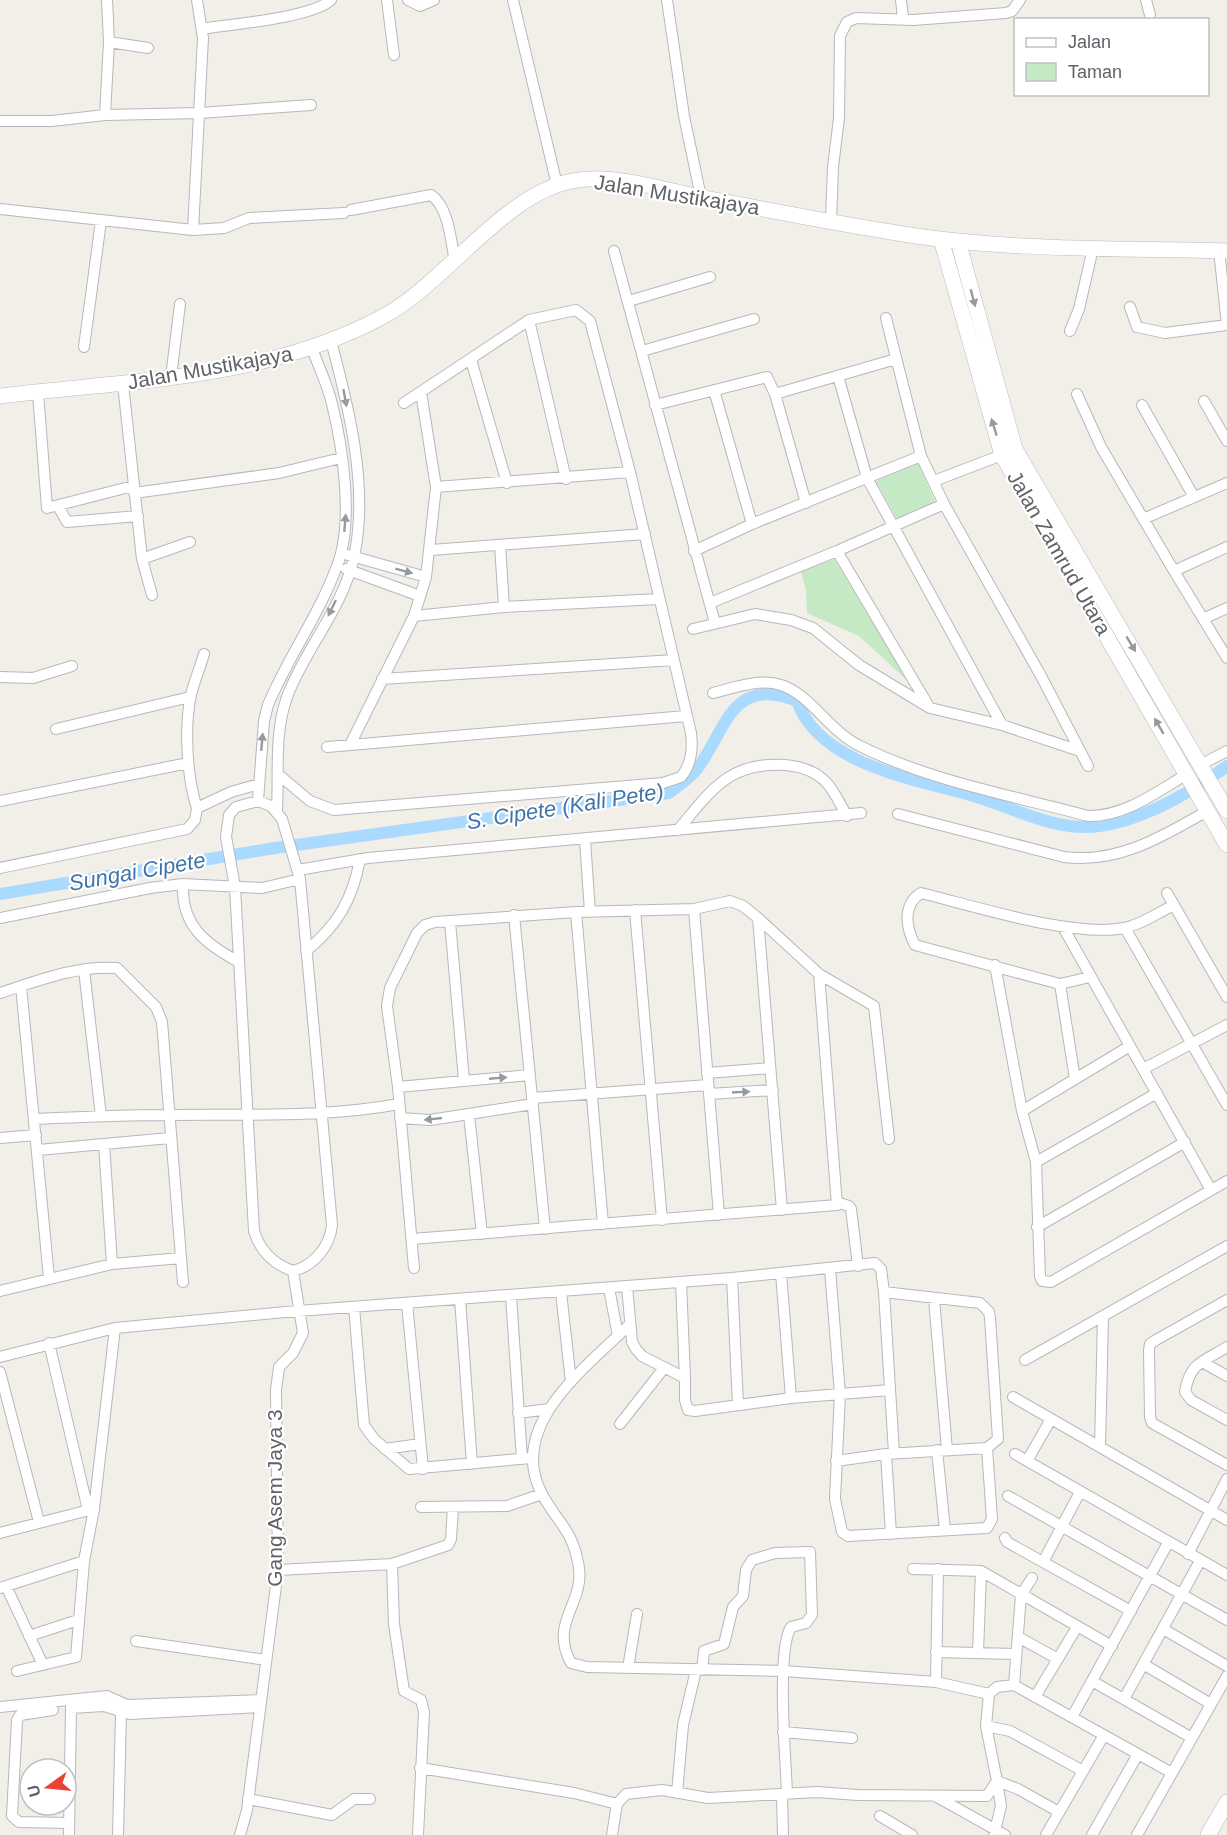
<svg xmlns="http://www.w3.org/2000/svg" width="1227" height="1835" font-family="Arial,sans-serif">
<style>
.green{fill:#c5e8c5}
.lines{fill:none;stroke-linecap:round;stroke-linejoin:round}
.canal{stroke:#aadaff;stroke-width:12}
.street-casing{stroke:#b5b8bc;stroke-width:12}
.secondary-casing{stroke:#b6babf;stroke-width:16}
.street{stroke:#fff;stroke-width:10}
.secondary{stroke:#fff;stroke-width:15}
.oneway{fill:#979a9d}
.labels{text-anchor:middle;stroke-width:4.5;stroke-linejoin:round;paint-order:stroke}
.street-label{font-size:21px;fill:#5f6368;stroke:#fff}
.water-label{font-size:22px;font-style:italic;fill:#4174aa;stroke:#fff}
</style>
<rect width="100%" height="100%" fill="#f1efe8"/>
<!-- green -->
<path class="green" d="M918 463 935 502 897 519 876 481Z
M834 559 908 681 859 636 807 613 806 589 801 572Z"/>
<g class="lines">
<!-- canal -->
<path class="canal" d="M0 894 275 848 669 793C678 786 690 778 697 769 727 729 731 675 797 701 820 767 922 780 980 798 1017 810 1059 832 1099 826 1144 820 1191 792 1227 766"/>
<!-- street casing -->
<g class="street-casing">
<path id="street" d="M387 0 394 55
M408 0 420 6 434 0
M513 0 557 185
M667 0 684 116 701 197
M901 0 903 18
M1146 0 1150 15
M202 29C232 24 311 18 331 0
M109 42 148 48
M105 115 109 42 107 0
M0 121H52L105 115 200 113 311 105
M0 209 193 230 203 38 197 0
M351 210 431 195C449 207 451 242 455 262
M831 221 833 167 839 118 840 36 847 22 856 18 913 20 1006 13 1012 11 1020 0
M193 230 224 228 249 218 344 213
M614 251 715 623
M629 301 710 277
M1130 307 1137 327 1165 333 1227 325 1219 250
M886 318 921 456 944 504 1041 676 1088 766
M529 320 566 479
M1070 331 1079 309 1093 248
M84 347 101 221
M642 351 754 319
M471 360 507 483
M838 376 867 478 1002 725
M171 377 180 304
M123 384 142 559 152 595
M714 390 752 524
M38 393 47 508 133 486
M775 394 896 359
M1077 394 1101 447 1174 571
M1204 401 1227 441
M655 405 767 377 775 394 806 503
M1142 405 1194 497
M934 481 1007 453
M436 487 630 472
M134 493 279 473 341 458
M58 506 67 522 138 516
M1143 519 1227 483
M500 545 504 607
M1227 547 1174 571 1227 658
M431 550 645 534
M694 551 752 524 921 456
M837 551 928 705
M348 555 426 577
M142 559 190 542
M346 569 420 596
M710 603 837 551 944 504
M414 616 504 607 659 599
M1203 619 1227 608
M693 629 755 614 791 620 813 628 859 665 930 708 1002 725 1080 751
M0 677 33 678 72 666
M382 679 674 660
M713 693C733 688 760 678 781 685 810 694 830 732 860 746 927 780 1014 796 1088 816 1124 817 1157 792 1187 774
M56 729 190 697
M350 745 414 616 426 577 436 487 421 392
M327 747 686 716
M1202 764 1227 751
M279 775 310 801 334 810 663 783 681 777C692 764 693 749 691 733L630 472 590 321 576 310 529 320 404 403
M0 801 188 763
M258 801 271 806 282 819 300 879 332 1225C330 1246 314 1266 293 1271 273 1264 260 1251 254 1231L235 887 226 837 229 815 236 807Z
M258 801 264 721 268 705C288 657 319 615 337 566 354 523 343 448 332 404 328 385 318 366 312 348
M197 808C187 779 184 726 191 695 194 682 200 668 204 654
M277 810C279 773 274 733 287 697 305 649 343 608 354 557 369 488 349 408 331 341
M898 814 1064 857C1117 864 1162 837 1207 811
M678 830C694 811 709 790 729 777 755 761 802 759 825 781 834 790 840 804 847 816
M585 840 590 912
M0 868 187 829 195 820 197 808 231 792 259 784
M298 870 368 858 861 813
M183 884C181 925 205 944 239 962
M1167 893 1227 997
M694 909 719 1215
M635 910 662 1220
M576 912 603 1224
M514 915 545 1229
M0 918 150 888 183 884 262 888 300 879
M758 918 782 1210
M450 922 464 1080
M1063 927 1211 1190
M1125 928 1227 1105
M306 951C337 926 353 899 360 859
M995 965 1022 1111 1036 1162 1040 1276 1042 1281 1051 1282 1227 1181
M84 970 101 1116
M1090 977 1060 984 915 945C906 928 902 905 921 893 974 906 1074 938 1124 928 1141 925 1159 912 1174 905
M1060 984 1075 1079
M21 986 49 1278
M0 993C37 981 77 965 117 968L156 1007 162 1022 183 1282
M1143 1069 1227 1025
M707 1073 770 1068
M398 1087 530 1075
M709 1094 773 1090
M532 1098 708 1085
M1022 1111 1130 1046
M469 1115 482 1234
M400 1118 430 1120 533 1104
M35 1119C79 1117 124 1115 169 1115 245 1114 323 1118 399 1104
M0 1138 36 1135
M104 1144 112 1264
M38 1150 170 1138
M1036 1162 1157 1093
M839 1203 849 1206 851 1209 858 1266
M1037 1227 1185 1142
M412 1239 837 1205 819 974
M414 1268 398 1087 387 1006 390 988 417 933 425 925 435 922 576 912 694 909 730 901 743 906 758 918 819 974 874 1006 889 1139
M830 1269 840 1394 835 1499 842 1532 848 1536 987 1528 992 1519 987 1448
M781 1273 791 1398
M732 1278 738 1405
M681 1282 685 1378
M627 1286 632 1342 636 1349 642 1356 685 1378V1400L688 1410 695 1411 791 1398 890 1390
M609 1288 618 1336
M0 1291 112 1264 181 1258
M561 1292 571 1382
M511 1296 522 1459
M460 1299 472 1464
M934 1299 947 1450
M1227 1300 1156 1340 1150 1344 1149 1350 1150 1417 1152 1423 1227 1465
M407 1303 423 1469
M354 1307 364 1425 374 1439 409 1469 531 1458
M630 1324C588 1366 507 1424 541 1492 556 1522 573 1528 579 1568 584 1604 549 1623 571 1663L587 1667 784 1671 936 1682 989 1694
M49 1343 88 1510
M1227 1347C1203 1362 1190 1362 1185 1392L1191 1400 1227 1420
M0 1357 115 1328 285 1312 732 1278 875 1263 881 1269 884 1292 894 1453
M1025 1360 1227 1246
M1202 1362 1227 1376
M0 1372 39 1522
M1013 1397 1227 1520
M518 1413 549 1409
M620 1424 664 1368
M1100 1447 1103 1317
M385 1449 420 1444
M937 1450 945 1530
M886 1454 891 1534
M1015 1454 1227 1575
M836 1461 886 1454 987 1448 998 1439 990 1318 989 1312 980 1303 884 1292
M1027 1461 1051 1419
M1008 1496 1227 1620
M421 1507 507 1506 542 1494
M0 1533 93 1509
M1005 1538 1007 1542 1131 1611
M1188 1554 1227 1479
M1043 1562 1080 1492
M392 1564 394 1624 404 1691 421 1700 424 1712 418 1835
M913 1569 981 1571 1112 1646
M278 1570 392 1564 448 1545 451 1539 453 1507
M1032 1578 1021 1595 1014 1685 1172 1773
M6 1586 43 1665
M0 1588 84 1561
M1163 1629 1227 1666
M29 1636 78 1620
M1018 1637 1058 1659
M136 1641 266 1660
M936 1652 1016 1654
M978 1653 981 1571
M1143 1664 1211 1704
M628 1668 637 1614
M702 1670 704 1651 724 1644 733 1607 743 1596 746 1570 752 1560 775 1553 810 1552 812 1615 806 1623 791 1627C776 1651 786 1761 787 1794
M17 1671 76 1657 84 1561 94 1509 115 1328
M1092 1681 1192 1738
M936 1682 938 1569
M1035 1697 1077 1627
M1124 1699 1200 1561
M0 1707 107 1696 127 1705 260 1700
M53 1710 20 1715 17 1720 12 1816 19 1822 69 1823
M1072 1717 1168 1543
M986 1726 1010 1731 1083 1771
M783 1732 852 1738
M420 1768 574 1793 617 1804 612 1835
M677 1793 683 1725 696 1670
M782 1794 783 1835
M937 1797 1005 1835
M248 1799 332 1815 354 1799H370
M617 1804 626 1794 662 1790 708 1798 817 1792 858 1795 987 1796 997 1781 986 1726 989 1694 997 1687 1014 1685
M880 1816 912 1835
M69 1835 71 1708 104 1706 130 1714 259 1707
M118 1835 121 1713
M240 1835 247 1810 278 1570 276 1390 279 1367 293 1353 303 1333 293 1271
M994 1835 1001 1806 997 1781 1018 1789 1059 1812
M1046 1835 1104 1735
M1092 1835 1138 1754
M1137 1835 1227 1676"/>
</g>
<!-- secondary casing -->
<g class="secondary-casing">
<path id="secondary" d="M941 239 1002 455 1227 845
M958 241 1015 449 1227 811
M0 396C130 380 266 380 384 316 446 282 504 194 572 181 613 173 659 189 700 197 763 209 827 222 891 232 1000 251 1117 248 1227 251
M1208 1835 1227 1802"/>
</g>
<!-- street -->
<use href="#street" class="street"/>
<!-- secondary -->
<use href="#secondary" class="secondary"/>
</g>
<!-- one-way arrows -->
<defs><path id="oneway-solid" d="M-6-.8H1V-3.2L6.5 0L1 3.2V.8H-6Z" transform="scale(1.5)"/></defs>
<g class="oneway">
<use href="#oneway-solid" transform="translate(973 298) rotate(75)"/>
<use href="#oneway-solid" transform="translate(345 398) rotate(80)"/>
<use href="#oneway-solid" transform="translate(994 427) rotate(-107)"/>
<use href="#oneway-solid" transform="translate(345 523) rotate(-85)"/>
<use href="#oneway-solid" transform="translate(404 571) rotate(15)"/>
<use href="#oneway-solid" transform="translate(332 608) rotate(116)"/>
<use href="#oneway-solid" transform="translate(1131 644) rotate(59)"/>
<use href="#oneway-solid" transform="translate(1159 726) rotate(-120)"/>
<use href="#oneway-solid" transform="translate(262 742) rotate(-85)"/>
<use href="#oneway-solid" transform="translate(498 1078) rotate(-5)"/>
<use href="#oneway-solid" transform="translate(741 1092) rotate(-3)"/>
<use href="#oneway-solid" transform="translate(433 1119) rotate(174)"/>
</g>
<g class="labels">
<!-- street labels -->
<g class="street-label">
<text transform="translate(677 195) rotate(9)" y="7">Jalan Mustikajaya</text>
<text transform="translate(210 368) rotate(-10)" y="7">Jalan Mustikajaya</text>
<text transform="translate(1059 553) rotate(60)" y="7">Jalan Zamrud Utara</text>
<text transform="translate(275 1498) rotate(-90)" y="7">Gang Asem Jaya 3</text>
</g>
<!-- water labels -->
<g class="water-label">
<text transform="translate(565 806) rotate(-9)" y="8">S. Cipete (Kali Pete)</text>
<text transform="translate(137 871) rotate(-10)" y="8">Sungai Cipete</text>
</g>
</g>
<!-- legend -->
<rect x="1014" y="18" width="195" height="78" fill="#ffffff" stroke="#bfc1c3" stroke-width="1.5"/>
<rect x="1026" y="38" width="30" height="9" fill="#ffffff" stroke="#bfc1c3" stroke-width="1.5"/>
<text x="1068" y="48" font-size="18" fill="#5f6368">Jalan</text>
<rect x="1026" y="63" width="30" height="18" fill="#c5e8c5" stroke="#bfc1c3" stroke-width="1.5"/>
<text x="1068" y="78" font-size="18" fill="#5f6368">Taman</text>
<!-- north arrow -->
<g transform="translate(48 1787) rotate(255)"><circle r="28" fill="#ffffff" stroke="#bfc1c3" stroke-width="1.5"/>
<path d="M0-4.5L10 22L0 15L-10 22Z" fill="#ea4335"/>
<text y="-9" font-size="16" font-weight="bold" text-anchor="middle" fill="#5f6368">U</text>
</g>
</svg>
